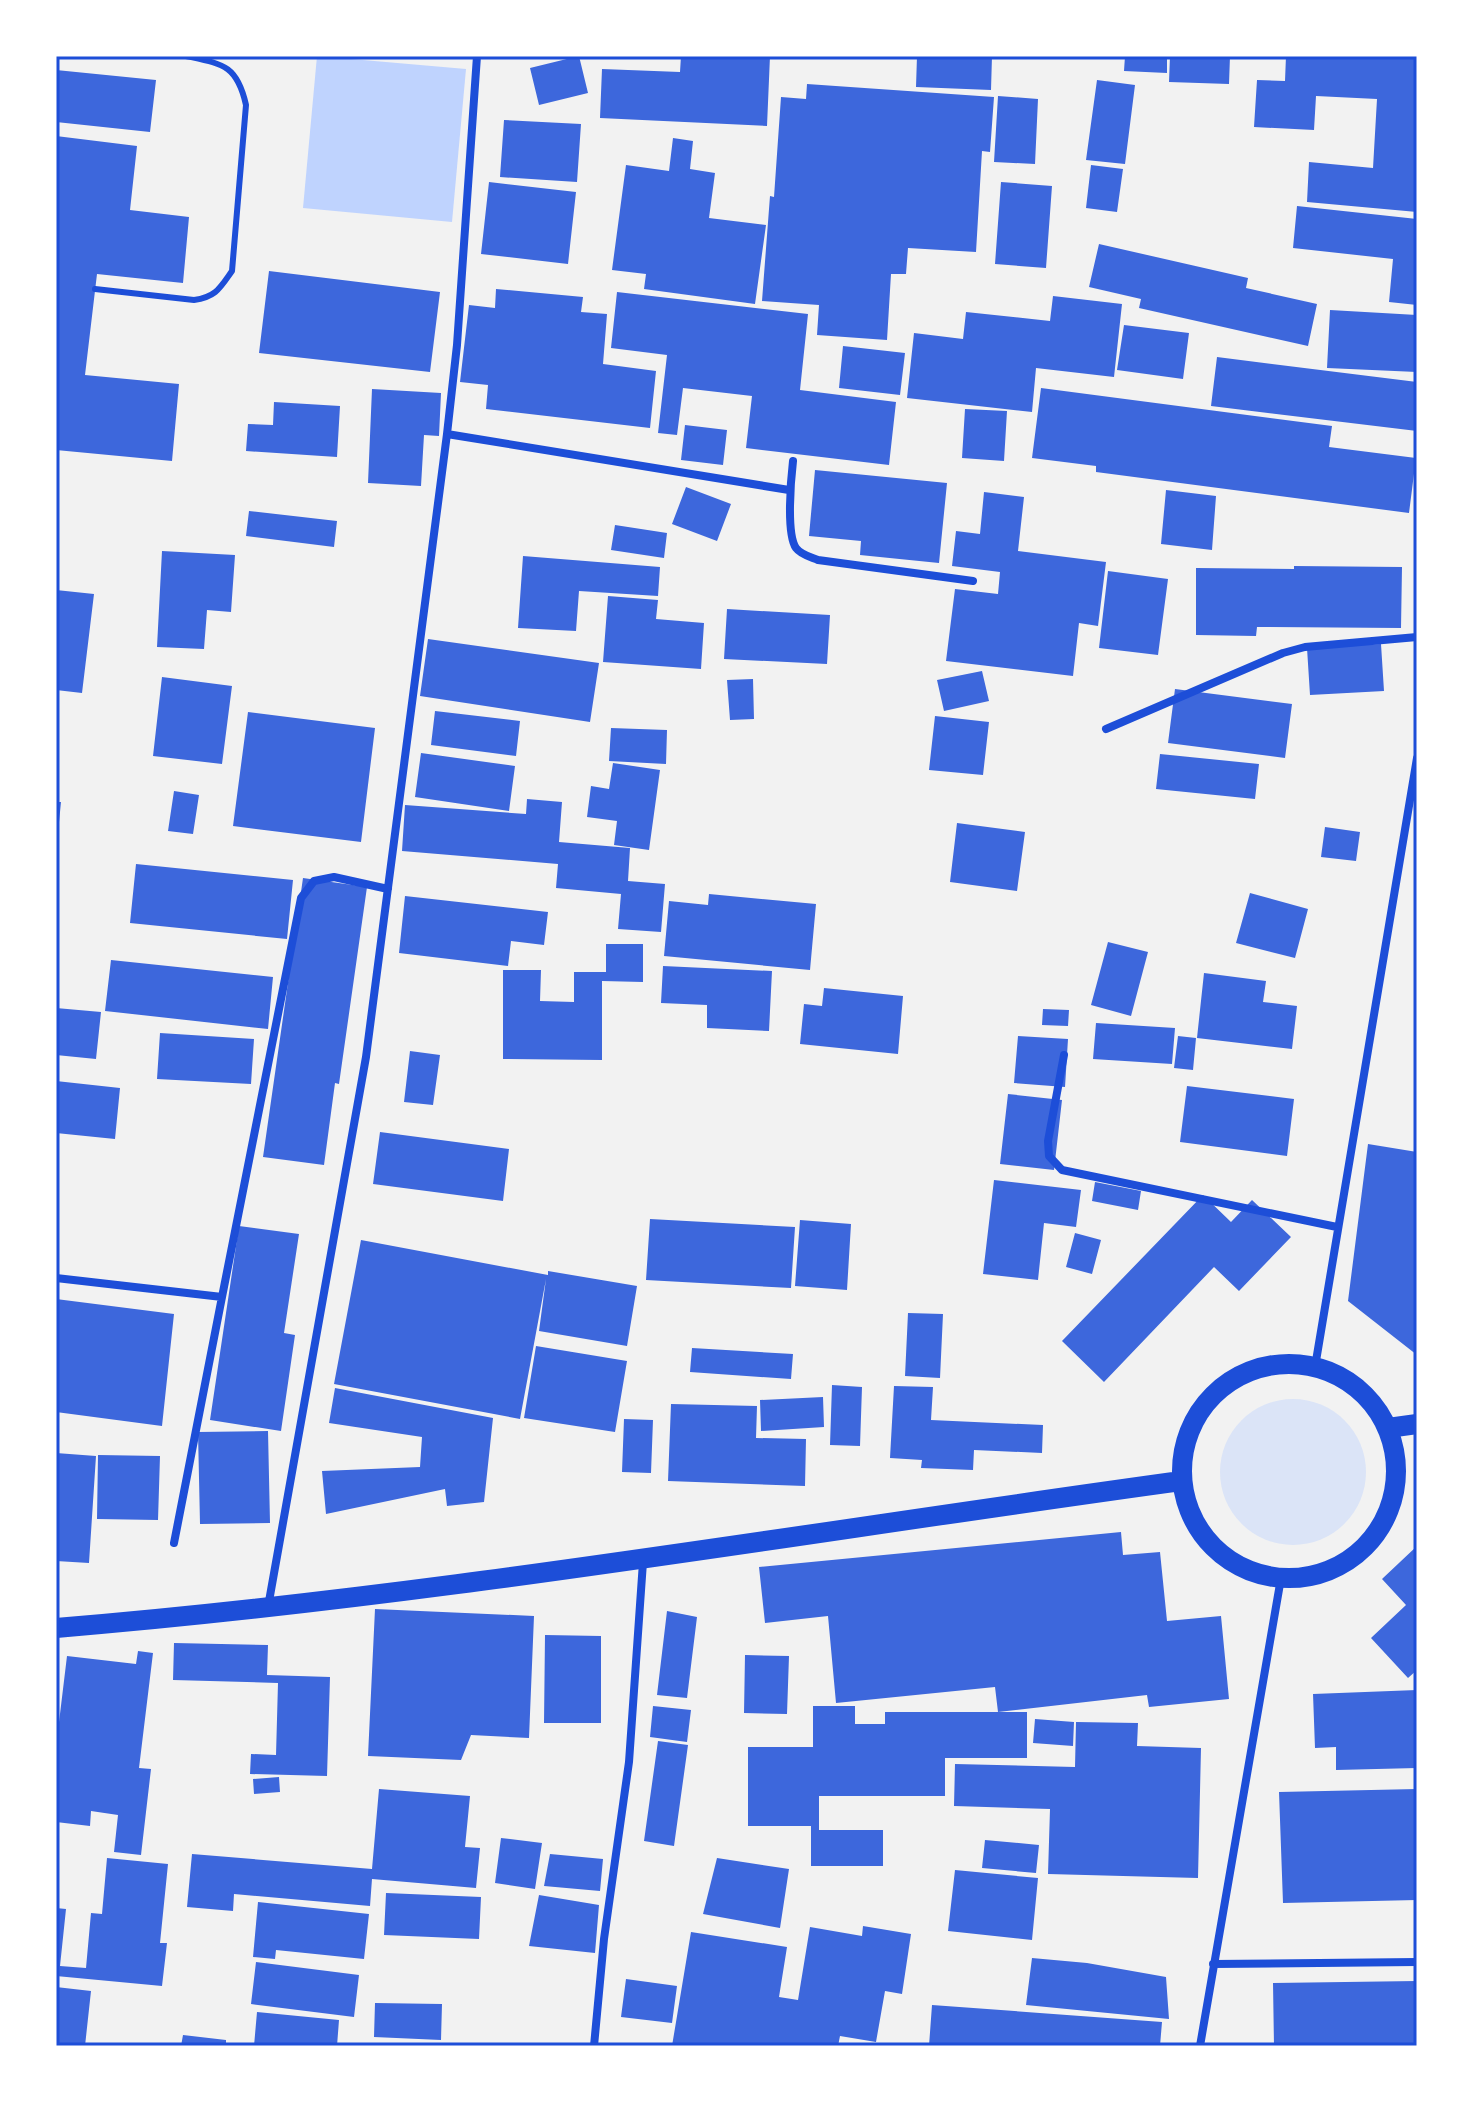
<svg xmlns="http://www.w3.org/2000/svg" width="1473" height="2102" font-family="Overpass,sans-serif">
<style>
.green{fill:#dbe4f7}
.water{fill:#bfd3fe}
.building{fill:#3d67dc}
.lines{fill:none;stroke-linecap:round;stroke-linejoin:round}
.service{stroke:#1d4ed8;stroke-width:6}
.minor{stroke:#1d4ed8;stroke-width:8}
.primary{stroke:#1d4ed8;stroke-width:20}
.neatline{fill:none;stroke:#1d4ed8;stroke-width:3}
</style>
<rect width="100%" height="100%" fill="#f2f2f2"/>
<!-- green -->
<path class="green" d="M1220 1472a73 73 0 1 1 146 0a73 73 0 1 1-146 0Z"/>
<!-- water -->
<path class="water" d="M317 56 466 69 452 222 303 208Z"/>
<!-- building -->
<path class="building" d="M579 56 588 93 539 105 530 68Z
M681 56H770L767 126 600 118 602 69 680 72Z
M917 56H992L991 90 916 87Z
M1125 56H1167V73L1124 71Z
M1170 56H1230L1229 84 1169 82Z
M1286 56 1345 59V56H1417V212L1307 202 1309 162 1373 168 1377 99 1316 96 1314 130 1254 127 1257 80 1285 81Z
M56 70 156 80 150 132 56 122Z
M1097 80 1135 85 1125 164 1086 160Z
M807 84 994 97 990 152 982 151 976 252 908 248 906 274H891L887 340 817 335 819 305 762 301 770 196 774 197 781 97 806 99Z
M998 96 1038 99 1035 164 994 162Z
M504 120 581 124 577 182 500 177Z
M56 136 137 146 130 210 189 217 183 283 97 274 85 375 179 384 172 461 56 450Z
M673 138 693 141 690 169 715 173 709 218 766 225 755 304 644 289 646 274 612 270 626 165 669 171Z
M1091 165 1123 169 1117 212 1086 208Z
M489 182 576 192 568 264 481 254Z
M1001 182 1052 186 1046 268 995 264Z
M1297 206 1417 219V305L1389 302 1393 259 1293 248Z
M1099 244 1248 278 1246 288 1317 304 1308 346 1139 308 1141 299 1089 287Z
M269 271 440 292 430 372 259 353Z
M496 289 583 297 581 312 607 314 603 364 656 371 650 428 486 409 488 385 460 382 469 305 495 308Z
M617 292 808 314 800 390 896 402 889 465 746 448 752 396 683 388 677 435 658 433 667 355 611 348Z
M1053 296 1122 304 1114 377 1036 368 1032 412 907 398 914 333 963 339 966 312 1050 321Z
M1330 310 1417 315V372L1327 368Z
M1124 325 1189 333 1183 379 1117 370Z
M843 346 905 353 900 395 839 388Z
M1217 357 1417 382V431L1211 406Z
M1041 388 1332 426 1329 447 1416 458 1409 513 1096 472V466L1032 458Z
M372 389 441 393 439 436 424 435 421 486 368 483Z
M274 402 340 406 337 457 246 451 248 424 273 425Z
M965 409 1007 411 1004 461 962 458Z
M685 425 727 430 723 465 681 460Z
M815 470 947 483 939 563 860 555 861 541 809 536Z
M686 487 731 504 717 541 672 524Z
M1166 490 1216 496 1212 550 1161 544Z
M984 492 1024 497 1018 551 1106 562 1098 626 1079 623 1073 676 946 661 955 589 998 594 1000 572 952 566 956 531 980 534Z
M249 511 337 521 334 547 246 536Z
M615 525 667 533 664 558 611 550Z
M162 551 235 555 231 612 207 610 204 649 157 647Z
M523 556 660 567 658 596 579 591 576 631 518 628Z
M1294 566 1402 567 1401 628 1257 627 1256 636 1196 635V568L1294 569Z
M1108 571 1168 579 1158 655 1099 648Z
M56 590 94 594 82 693 56 690Z
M608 596 658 600 656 619 704 623 701 669 603 662Z
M727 609 830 615 827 664 724 659Z
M428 639 599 663 590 722 420 696Z
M1381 644 1384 691 1310 695 1307 648Z
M982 671 989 701 944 711 937 680Z
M162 677 232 686 222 764 153 756Z
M753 679 754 719 730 720 727 680Z
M1175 689 1292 704 1285 758 1168 743Z
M435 711 520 721 516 756 431 745Z
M248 712 375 728 361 842 233 826Z
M935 716 989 722 983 775 929 770Z
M611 728 667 730 666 764 609 761Z
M421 753 515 766 509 811 415 797Z
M1160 754 1259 764 1255 799 1156 789Z
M613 763 660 770 649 850 614 845 617 821 587 817 591 786 609 789Z
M174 791 199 795 193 834 168 831Z
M527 799 562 802 559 842 630 848 628 881 665 884 661 932 618 929 621 894 556 888 558 864 402 851 405 805 526 814Z
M56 802H61L58 832H56Z
M957 823 1025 832 1017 891 950 882Z
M1325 827 1360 832 1356 861 1321 857Z
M136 864 293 880 287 939 130 923Z
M303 878 367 887 339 1084 335 1083 324 1165 263 1157Z
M1250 893 1308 909 1295 958 1236 943Z
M709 894 816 904 810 970 664 956 669 901 708 905Z
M405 896 548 912 544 945 511 941 508 966 399 953Z
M1108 942 1148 952 1131 1016 1091 1005Z
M606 944H643V982L602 981V1060L503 1059V970H541L540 1001 574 1002V972H606Z
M111 960 273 977 268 1029 105 1011Z
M663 966 772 971 769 1031 707 1028V1005L661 1003Z
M1204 973 1266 981 1263 1002 1297 1006 1292 1049 1197 1038Z
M824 988 903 996 898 1054 800 1044 804 1004 822 1006Z
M56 1008 101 1012 96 1059 56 1055Z
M1043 1009 1069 1010 1068 1026 1042 1025Z
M1096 1023 1175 1028 1172 1064 1093 1059Z
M160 1033 254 1039 251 1084 157 1079Z
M1018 1036 1068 1039 1065 1087 1014 1083Z
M1178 1036 1196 1038 1193 1070 1174 1068Z
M410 1051 440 1055 433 1105 404 1102Z
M56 1081 120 1088 115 1139 56 1133Z
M1187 1086 1294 1099 1287 1156 1180 1142Z
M1008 1094 1062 1100 1054 1170 1000 1164Z
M380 1132 509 1149 503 1201 373 1184Z
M1368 1144 1417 1152V1355L1348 1301Z
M994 1180 1081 1190 1076 1227 1044 1223 1038 1280 983 1274Z
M1095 1182 1141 1191 1138 1210 1092 1201Z
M1203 1195 1231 1222 1252 1200 1291 1237 1239 1291 1214 1267 1104 1382 1062 1341Z
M650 1219 795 1227 791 1288 646 1280Z
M800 1220 851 1224 847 1290 795 1286Z
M239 1226 299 1234 284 1333 295 1335 281 1431 210 1420Z
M1075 1233 1101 1240 1092 1274 1066 1267Z
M361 1240 548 1275V1271L637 1286 627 1346 539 1331 546 1279 520 1419 334 1384Z
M56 1299 174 1314 162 1426 56 1412Z
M908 1313 943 1314 940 1378 905 1376Z
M536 1346 627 1361 615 1432 524 1418Z
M692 1348 793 1354 791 1379 690 1372Z
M832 1385 862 1387 860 1446 830 1445Z
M894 1386 933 1387 931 1420 1043 1425 1042 1453 974 1450 973 1470 921 1468 922 1460 890 1458Z
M335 1388 493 1418 484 1502 447 1506 445 1489 326 1514 322 1471 420 1467 422 1437 329 1423Z
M823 1397 824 1427 761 1431 760 1400Z
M671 1404 757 1406 756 1438 806 1439 805 1486 668 1481Z
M624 1419 653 1420 651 1473 622 1472Z
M268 1431 270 1523 200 1524 198 1432Z
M56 1453 96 1456 89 1563 56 1561Z
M98 1455 160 1456 158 1520 97 1519Z
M1121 1532 1123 1555 1160 1552 1167 1621 1221 1616 1229 1699 1149 1707 1147 1695 998 1712 995 1687 836 1703 828 1616 765 1623 759 1567Z
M1417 1546V1670L1408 1678 1371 1638 1406 1605 1382 1579Z
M375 1609 534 1616 529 1738 471 1735 461 1760 368 1756Z
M667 1611 697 1617 687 1698 657 1695Z
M545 1635 601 1636V1723H544Z
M174 1643 268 1645 267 1675 330 1677 327 1776 250 1774 251 1754 276 1755 278 1683 173 1680Z
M138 1651 153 1653 139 1768 151 1769 141 1855 114 1852 118 1815 91 1811 90 1826 56 1822V1747L67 1656 136 1664Z
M745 1655 789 1656 787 1714 744 1713Z
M1417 1690V1768L1336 1770V1747L1315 1748 1313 1694Z
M653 1706 691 1710 687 1742 650 1737Z
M813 1706H855V1724H885V1712H1027V1758H945V1796H819V1830H883V1866H811V1826H748V1747H813Z
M1035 1719 1074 1722 1073 1746 1033 1743Z
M1076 1722 1138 1723 1137 1746 1201 1748 1198 1878 1048 1874 1050 1809 954 1806 955 1764 1075 1767Z
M658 1741 688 1745 674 1846 644 1841Z
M279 1777 280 1792 254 1794 253 1779Z
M379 1789 470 1796 465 1847 480 1848 476 1888 372 1879 370 1906 234 1894 233 1911 187 1907 192 1854 372 1869Z
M1417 1789V1900L1283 1903 1279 1792Z
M501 1838 542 1843 535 1889 495 1883Z
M985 1840 1039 1845 1036 1873 982 1868Z
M550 1854 603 1859 600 1891 544 1886Z
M107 1858 168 1864 160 1943H167L162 1986 56 1976V1908L66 1909 60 1966 86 1968 91 1913 102 1914Z
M717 1858 789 1869 780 1928 703 1914Z
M955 1870 1038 1878 1032 1940 948 1931Z
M386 1893 481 1897 479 1939 384 1935Z
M539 1895 599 1905 595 1953 529 1946Z
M258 1902 369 1914 364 1959 276 1950 275 1959 253 1957Z
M863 1926 911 1934 902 1994 885 1991 876 2042 840 2036 838 2046H672L691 1932 787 1947 779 1997 798 2000 810 1927 862 1936Z
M1032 1958 1087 1963 1166 1977 1169 2019 1026 2005Z
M256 1962 359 1975 354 2017 251 2004Z
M626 1979 677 1986 672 2023 621 2017Z
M1417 1981V2046H1274L1273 1983Z
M56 1987 91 1991 85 2046H56Z
M375 2003 442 2004 441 2040 374 2037Z
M932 2005 1162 2022 1160 2046H929Z
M257 2012 339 2020 337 2046H254Z
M183 2035 226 2040V2046H181Z"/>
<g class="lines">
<!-- service -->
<path class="service" d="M95 289 194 300C216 297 220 288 232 271L246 105C237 65 223 64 186 56"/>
<!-- minor -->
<path class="minor" d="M447 434 789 490
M793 461C791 478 786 534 796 548 801 555 811 557 818 560L973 581
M1106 729 1283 653 1305 647 1417 637
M1064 1055 1048 1141 1049 1156 1062 1170 1337 1227
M56 1278 222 1297 301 898 314 881 334 877 388 889
M1315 1367 1417 758
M174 1543 222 1297
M268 1607 366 1057 447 434 457 345 477 56
M1213 1964 1417 1962
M594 2046 604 1939 629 1762 643 1562
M1200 2046 1281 1578"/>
<!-- primary -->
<path class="primary" d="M1182 1471a107 107 0 1 1 214 0a107 107 0 1 1-214 0Z
M1388 1428 1417 1424
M56 1628C433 1597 807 1532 1181 1481"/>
</g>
<!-- border -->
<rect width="1473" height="2102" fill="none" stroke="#ffffff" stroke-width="116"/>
<rect x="58" y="58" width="1357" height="1986" class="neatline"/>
</svg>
